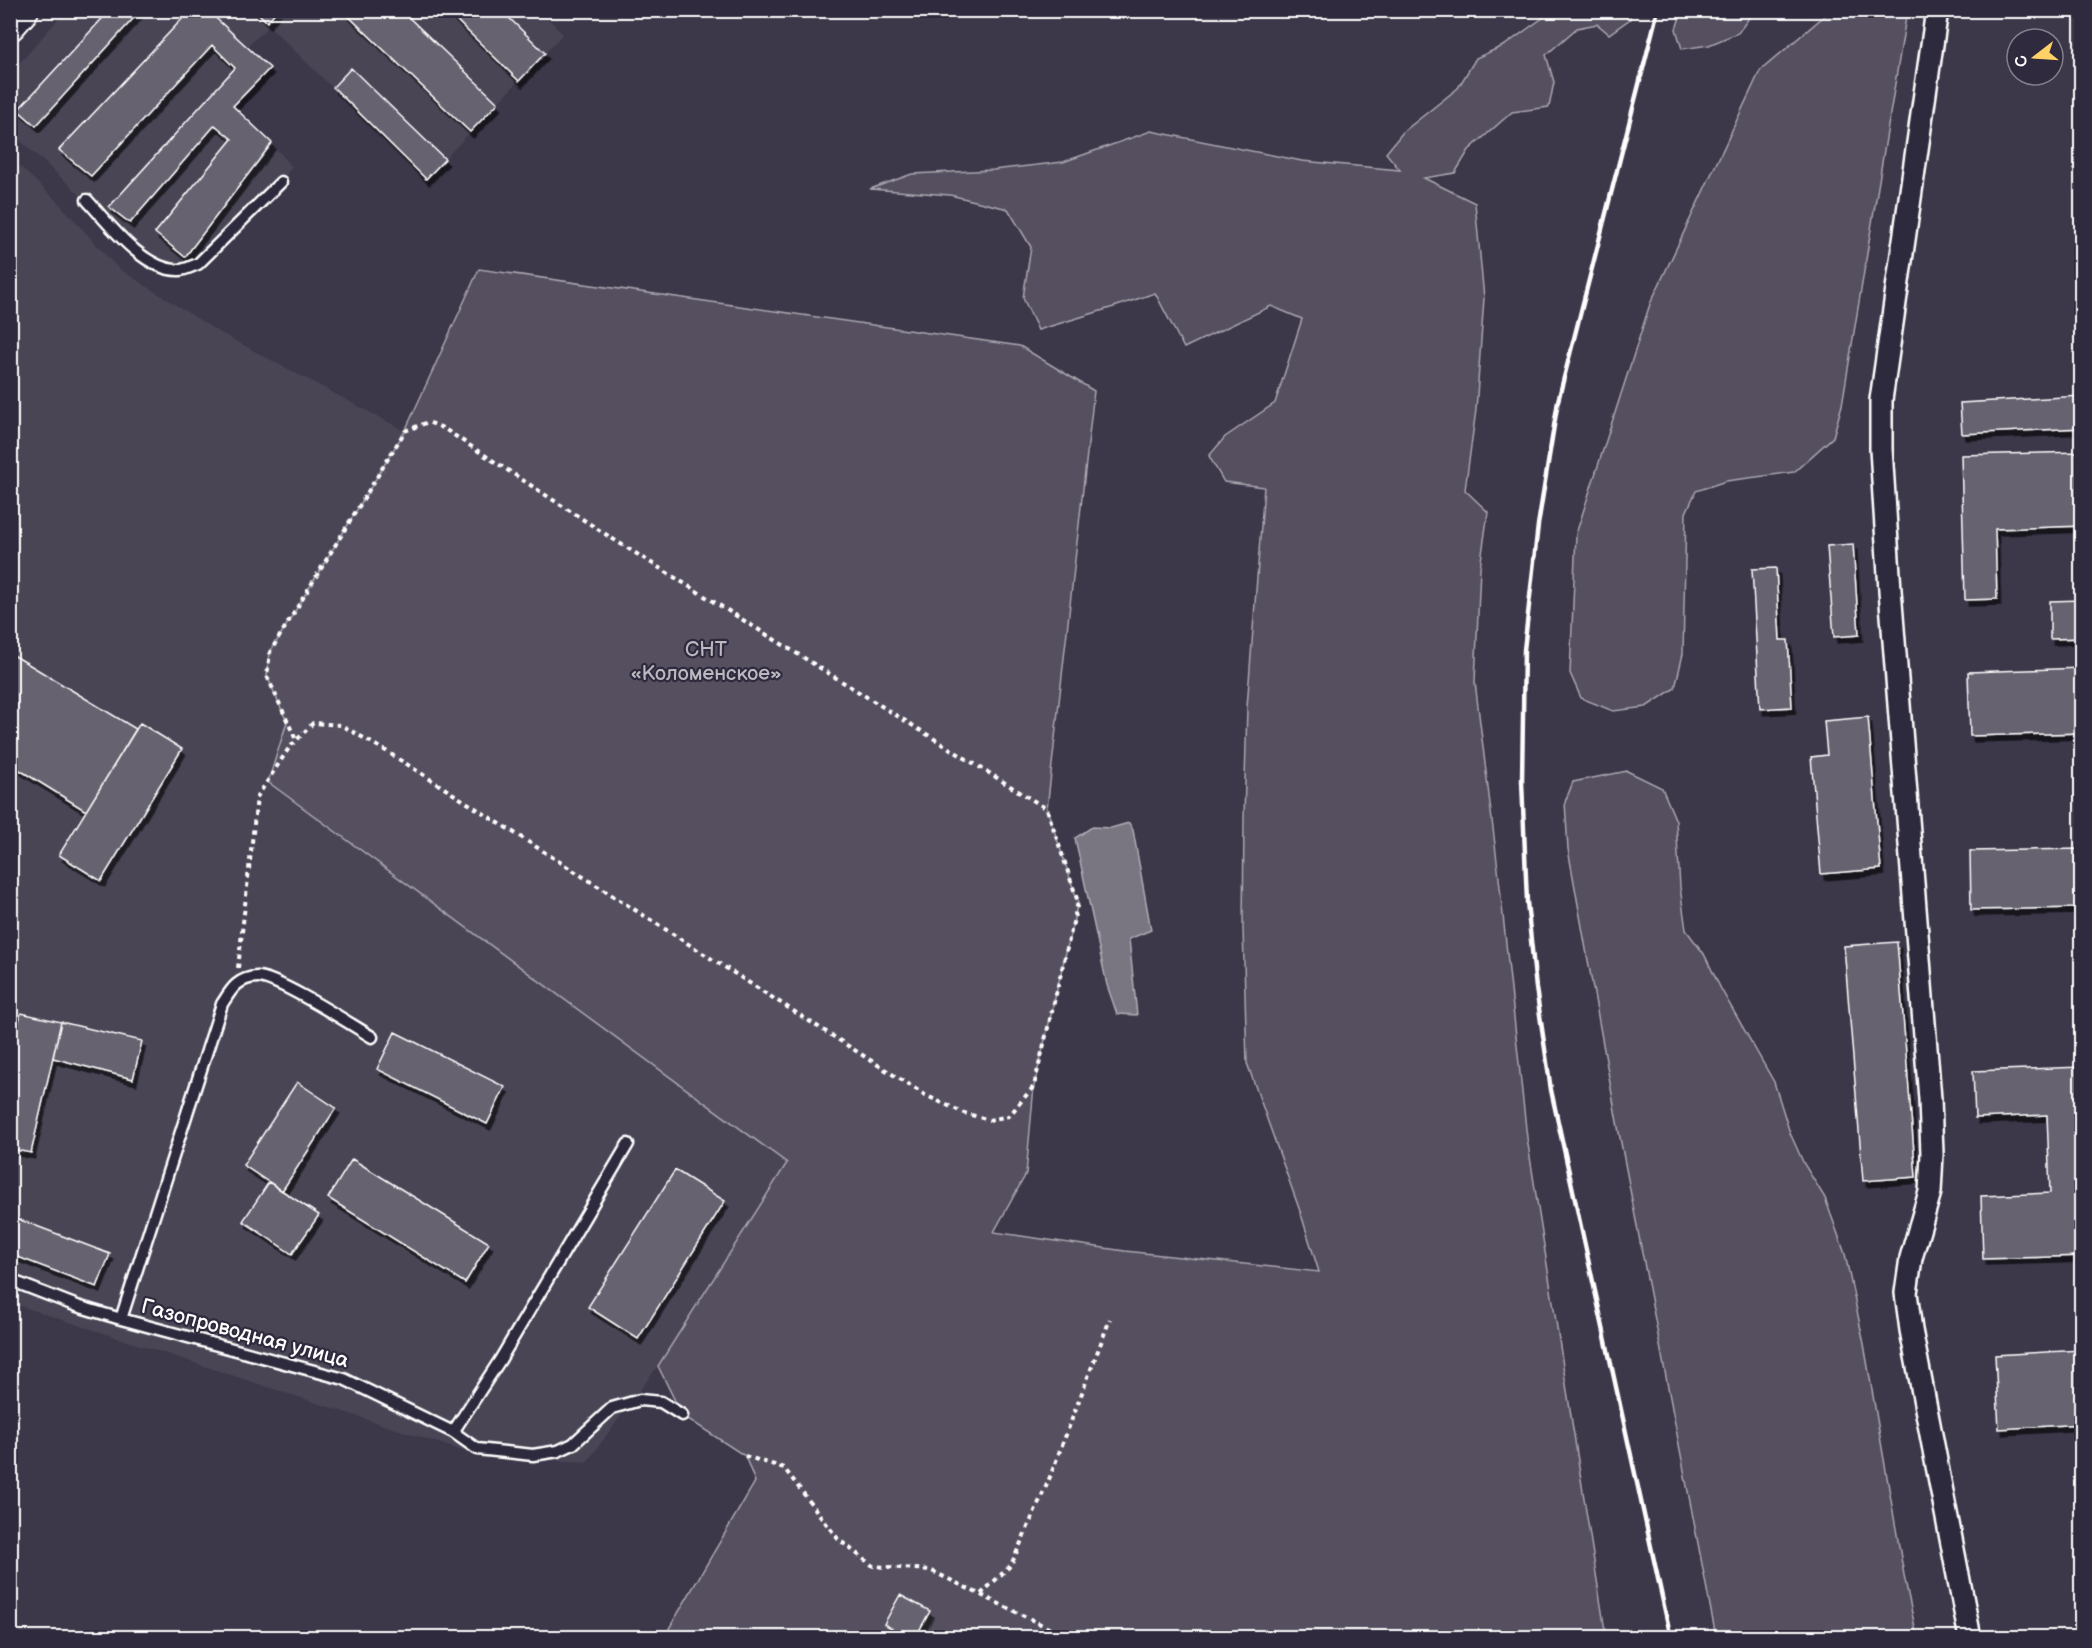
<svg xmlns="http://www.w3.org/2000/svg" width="2092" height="1648" font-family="'Balsamiq Sans',sans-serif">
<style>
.built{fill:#494455}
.green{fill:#555060;stroke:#aaa8b0;stroke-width:1.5}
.water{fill:#797682;stroke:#afadb4;stroke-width:1.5}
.building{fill:#666270;stroke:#fff;stroke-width:1.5;filter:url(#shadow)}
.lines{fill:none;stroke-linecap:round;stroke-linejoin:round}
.lane-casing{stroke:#fff;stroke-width:15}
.street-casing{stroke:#fff;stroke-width:26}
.secondary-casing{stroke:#fff;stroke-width:34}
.path{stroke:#fff;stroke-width:4;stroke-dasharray:4.5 4.5;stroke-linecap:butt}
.lane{stroke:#2f2a3d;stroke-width:10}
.street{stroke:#2f2a3d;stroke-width:21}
.secondary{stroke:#2f2a3d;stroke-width:30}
.rail{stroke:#fff;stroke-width:4.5}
.labels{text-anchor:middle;stroke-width:4.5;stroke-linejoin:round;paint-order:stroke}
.park-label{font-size:21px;fill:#bbb9bf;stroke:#2f2a3d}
.street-label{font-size:21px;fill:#fff;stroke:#2f2a3d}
</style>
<defs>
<filter id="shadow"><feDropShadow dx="3.5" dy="6" stdDeviation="0" flood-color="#0009"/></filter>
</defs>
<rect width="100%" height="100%" fill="#3c3749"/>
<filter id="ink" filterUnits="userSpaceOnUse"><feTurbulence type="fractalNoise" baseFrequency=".0167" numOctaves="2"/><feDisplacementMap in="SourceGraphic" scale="12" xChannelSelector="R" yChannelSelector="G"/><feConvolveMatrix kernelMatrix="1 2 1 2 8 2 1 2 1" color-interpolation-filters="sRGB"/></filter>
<g filter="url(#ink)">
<!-- built -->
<path class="built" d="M540 10 563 34 426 179 269 26 247 47 270 68 233 106 272 143 292 167 281 182 198 264 159 267 11 132V73L65 11Z
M10 157 57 201 118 268 217 331 405 431 270 652 267 676 288 722 269 782 787 1163 658 1366 587 1462 481 1457 11 1303Z"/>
<!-- green -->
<path class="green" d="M1548 11H1631L1630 19 1609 34 1597 24 1577 28 1546 55 1554 82 1549 107 1512 112 1469 150 1455 173 1424 178 1475 203 1484 298 1476 410 1465 490 1488 512 1480 568 1475 682 1498 869 1527 1138 1606 1637H664L755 1482 745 1456 682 1415 658 1366 787 1163 268 782 287 722 267 676 270 652 405 431 479 269 1020 346 1094 391 1047 809 1078 902 1034 1086 1026 1174 994 1232 1125 1251 1319 1272 1300 1211 1247 1063 1243 929 1244 818 1247 707 1264 487 1224 482 1209 456 1225 437 1275 403 1302 319 1271 306 1184 348 1155 293 1117 306 1038 330 1023 298 1031 247 1008 209 950 195 870 189 912 174 993 170 1063 162 1151 131 1302 161 1400 170 1386 153 1403 132 1458 88 1476 58 1505 45 1544 17Z
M1830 11H1907L1842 405 1833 437 1794 472 1726 481 1696 491 1686 513 1683 654 1675 688 1646 707 1613 711 1581 698 1570 673 1576 534 1650 304 1760 71Z
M1694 13 1752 14 1738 33 1709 45 1682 49 1676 29 1680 17Z
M1627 771 1662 788 1676 821 1680 887 1686 930 1704 954 1721 989 1774 1082 1790 1133 1804 1164 1825 1198 1845 1254 1864 1344 1904 1575 1917 1637H1716L1617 1122 1568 849 1565 802 1573 782Z"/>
<!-- water -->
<path class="water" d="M1129 823 1133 830 1151 930 1129 939 1137 1015 1117 1014 1107 985 1075 838 1092 827 1111 828Z"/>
<!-- building -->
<path class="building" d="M110 10H141L36 126 18 110Z
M175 10H207L270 68 233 106 272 143 185 257 155 233 232 139 215 125 130 223 109 207 235 68 212 45 91 176 59 150 183 18Z
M255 10H277L267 22Z
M342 10H401L498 103 470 132Z
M446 10H501L545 53 519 81Z
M351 68 445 159 426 179 333 87Z
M2082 396V428L1962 434 1960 403Z
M2082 452V526L1995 529 1997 599 1965 600 1961 455Z
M1853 544 1859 635 1834 637 1827 546Z
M1776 568 1780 640H1788L1792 707 1760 709 1752 569Z
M2082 600V638L2050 639V601Z
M10 653 136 729 86 811 10 764Z
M2082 668V733L1970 736 1968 672Z
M1868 717 1881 869 1821 874 1811 757 1827 755 1824 721Z
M140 723 182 749 101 881 59 855Z
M2082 849V908L1971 910 1970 851Z
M1897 942 1916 1177 1863 1181 1844 946Z
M21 1013 61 1022 31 1153 10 1149V1057Z
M61 1022 142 1041 133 1079 53 1058Z
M395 1032 505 1087 487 1124 377 1069Z
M2082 1067V1256L1983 1259 1981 1196 2050 1193 2047 1115 1975 1118 1973 1071Z
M297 1082 336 1108 282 1191 243 1165Z
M352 1159 489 1243 465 1283 328 1198Z
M675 1170 725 1201 638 1339 588 1307Z
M269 1182 319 1215 292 1254 243 1221Z
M10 1216 110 1254 97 1287 10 1254Z
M2082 1350V1424L1999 1429 1995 1355Z
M900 1595 930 1611 915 1638H909L884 1624Z"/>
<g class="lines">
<!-- lane casing -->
<g class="lane-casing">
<path id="lane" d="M87 200C109 224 145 272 180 270 185 270 192 266 198 264L281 182
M10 1280 77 1306 121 1319 344 1379 453 1432 500 1360 628 1144
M121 1319 222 1004C231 990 237 978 257 977 276 976 352 1025 372 1037
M453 1432 477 1449 533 1455 558 1451 573 1444 612 1408 640 1400 661 1402 682 1415"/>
</g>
<!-- street casing -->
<g class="street-casing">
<path id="street" d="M1937 10 1881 400V449L1890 590 1930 1099 1932 1154 1930 1192 1911 1258 1906 1293 1911 1330 1970 1638"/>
</g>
<!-- secondary casing -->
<g class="secondary-casing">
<path id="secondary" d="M10 25 23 10"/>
</g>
<!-- path -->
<path class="path" d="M238 968 257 797 289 748 313 723 341 725 386 751 925 1095 964 1113 989 1120 1009 1116 1034 1086 1078 902 1047 809 616 541 443 428 428 422 405 431 270 652 267 676 296 740
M745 1456 784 1468 838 1539 873 1566 930 1570 1069 1638
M981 1594 1011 1565 1048 1482 1110 1319"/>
<!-- lane -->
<use href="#lane" class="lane"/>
<!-- street -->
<use href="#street" class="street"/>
<!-- secondary -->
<use href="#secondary" class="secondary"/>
<!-- rail -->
<path class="rail" d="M1658 10 1558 401 1538 525 1524 650 1522 781 1527 902 1536 988 1551 1090 1671 1638"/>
</g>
</g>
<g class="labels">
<!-- park labels -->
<g class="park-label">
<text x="706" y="656">СНТ<tspan x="706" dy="24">«Коломенское»</tspan></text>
</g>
<!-- street labels -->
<g class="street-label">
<text transform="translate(245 1333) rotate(15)" y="7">Газопроводная улица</text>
</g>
</g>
<!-- margin -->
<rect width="2092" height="1648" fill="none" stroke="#2f2a3d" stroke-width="36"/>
<rect x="18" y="18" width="2056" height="1612" fill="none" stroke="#fff" stroke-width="2" filter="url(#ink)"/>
<!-- north arrow -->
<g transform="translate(2035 57) rotate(253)"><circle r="28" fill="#2f2a3d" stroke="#827f8b" stroke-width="1.5"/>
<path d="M0-4.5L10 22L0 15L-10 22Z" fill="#ffd166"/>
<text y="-9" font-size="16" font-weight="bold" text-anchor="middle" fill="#ffffff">С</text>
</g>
</svg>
